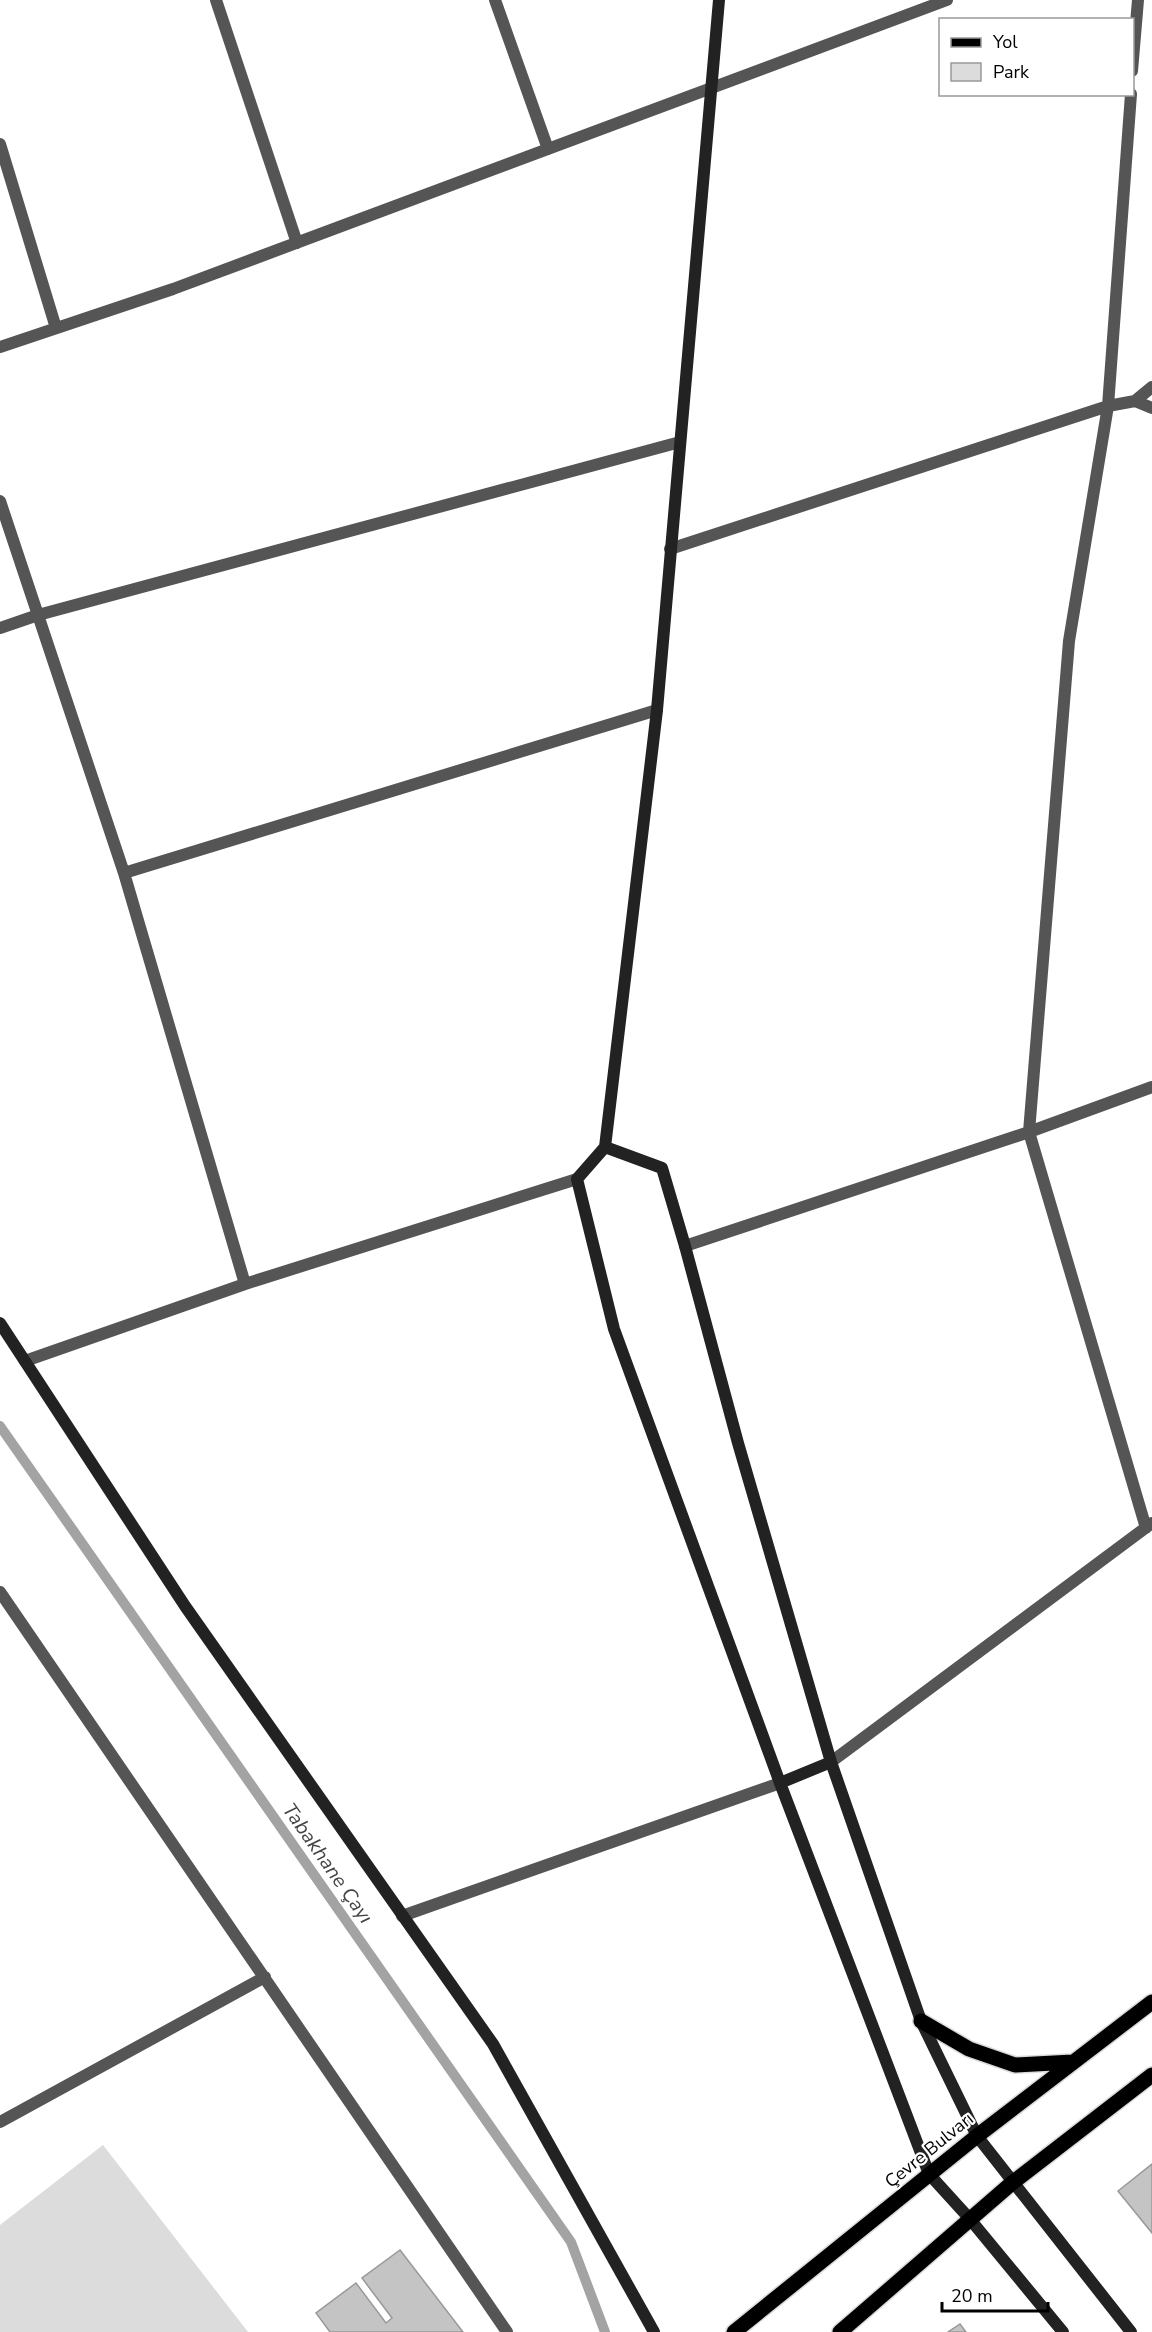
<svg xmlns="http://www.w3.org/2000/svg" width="1152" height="2332" font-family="'Nunito Sans',sans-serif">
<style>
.green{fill:#dcdcdc}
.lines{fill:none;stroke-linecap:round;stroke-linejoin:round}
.stream{stroke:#a3a3a3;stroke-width:10}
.building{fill:#c4c4c4;stroke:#999;stroke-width:1.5}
.primary-casing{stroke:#dbdbdb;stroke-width:18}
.street{stroke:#555;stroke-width:12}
.secondary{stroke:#222;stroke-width:12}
.primary{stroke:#000;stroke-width:15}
.labels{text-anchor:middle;stroke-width:4.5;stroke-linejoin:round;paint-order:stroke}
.street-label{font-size:18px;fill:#000;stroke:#fff}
.water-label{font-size:20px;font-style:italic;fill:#444;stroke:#fff}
</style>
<rect width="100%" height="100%" fill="#fff"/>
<!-- green -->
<path class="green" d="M103 2145 248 2332H0V2225Z"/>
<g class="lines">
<!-- stream -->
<path class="stream" d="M0 1426 571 2242 605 2332"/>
</g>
<!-- building -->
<path class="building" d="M1152 2164V2233L1118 2191Z
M400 2250 463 2332H330L316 2313 356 2283 386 2323 392 2318 362 2278Z
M960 2324 966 2332H948Z"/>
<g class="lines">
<!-- primary casing -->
<g class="primary-casing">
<path id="primary" d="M921 2021 969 2049 1015 2065 1073 2062
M734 2332 977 2136 1152 2002
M840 2332 1012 2183 1152 2075"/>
</g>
<!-- street -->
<path class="street" d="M216 0 297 243
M495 0 548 149
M1132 71 1138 0
M1131 94 1108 406 1069 641 1029 1132 1146 1528
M0 144 56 328
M0 347 173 289 947 0
M1135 401 1152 408
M0 501 124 873 245 1284 577 1179
M670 549 1108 406 1135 401 1152 387
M0 628 38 615 680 442
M124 873 657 710
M685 1246 1029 1132 1152 1087
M25 1361 245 1284
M0 1592 507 2332
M831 1762 1152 1523
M402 1916 780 1783
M0 2122 265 1977"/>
<!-- secondary -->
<path class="secondary" d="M605 1147 657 710 719 0
M0 1323 185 1606 493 2044 654 2332
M780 1783 831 1762
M1063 2332 969 2218 929 2174 780 1783 614 1329 577 1179 605 1147 662 1168 685 1246 738 1443 831 1762 921 2021 977 2136 1131 2332"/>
<!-- primary -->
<use href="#primary" class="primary"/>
</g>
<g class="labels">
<!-- street labels -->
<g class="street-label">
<text transform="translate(929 2150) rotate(-39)" y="6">Çevre Bulvarı</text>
</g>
<!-- water labels -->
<g class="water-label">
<text transform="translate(328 1863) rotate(55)" y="7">Tabakhane Çayı</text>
</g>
</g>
<!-- legend -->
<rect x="939" y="18" width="195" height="78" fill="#ffffff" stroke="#999999" stroke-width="1.5"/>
<rect x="951" y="38" width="30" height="9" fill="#000000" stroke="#999999" stroke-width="1.5"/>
<text x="993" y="48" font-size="18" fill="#000000">Yol</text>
<rect x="951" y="63" width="30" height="18" fill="#dcdcdc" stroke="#999999" stroke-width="1.5"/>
<text x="993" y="78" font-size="18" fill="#000000">Park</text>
<!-- scale -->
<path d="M942 2302v9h106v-9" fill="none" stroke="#000000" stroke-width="3"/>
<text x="951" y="2302" font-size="18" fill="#000000" stroke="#ffffff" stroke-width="4.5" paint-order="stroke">20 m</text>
</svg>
